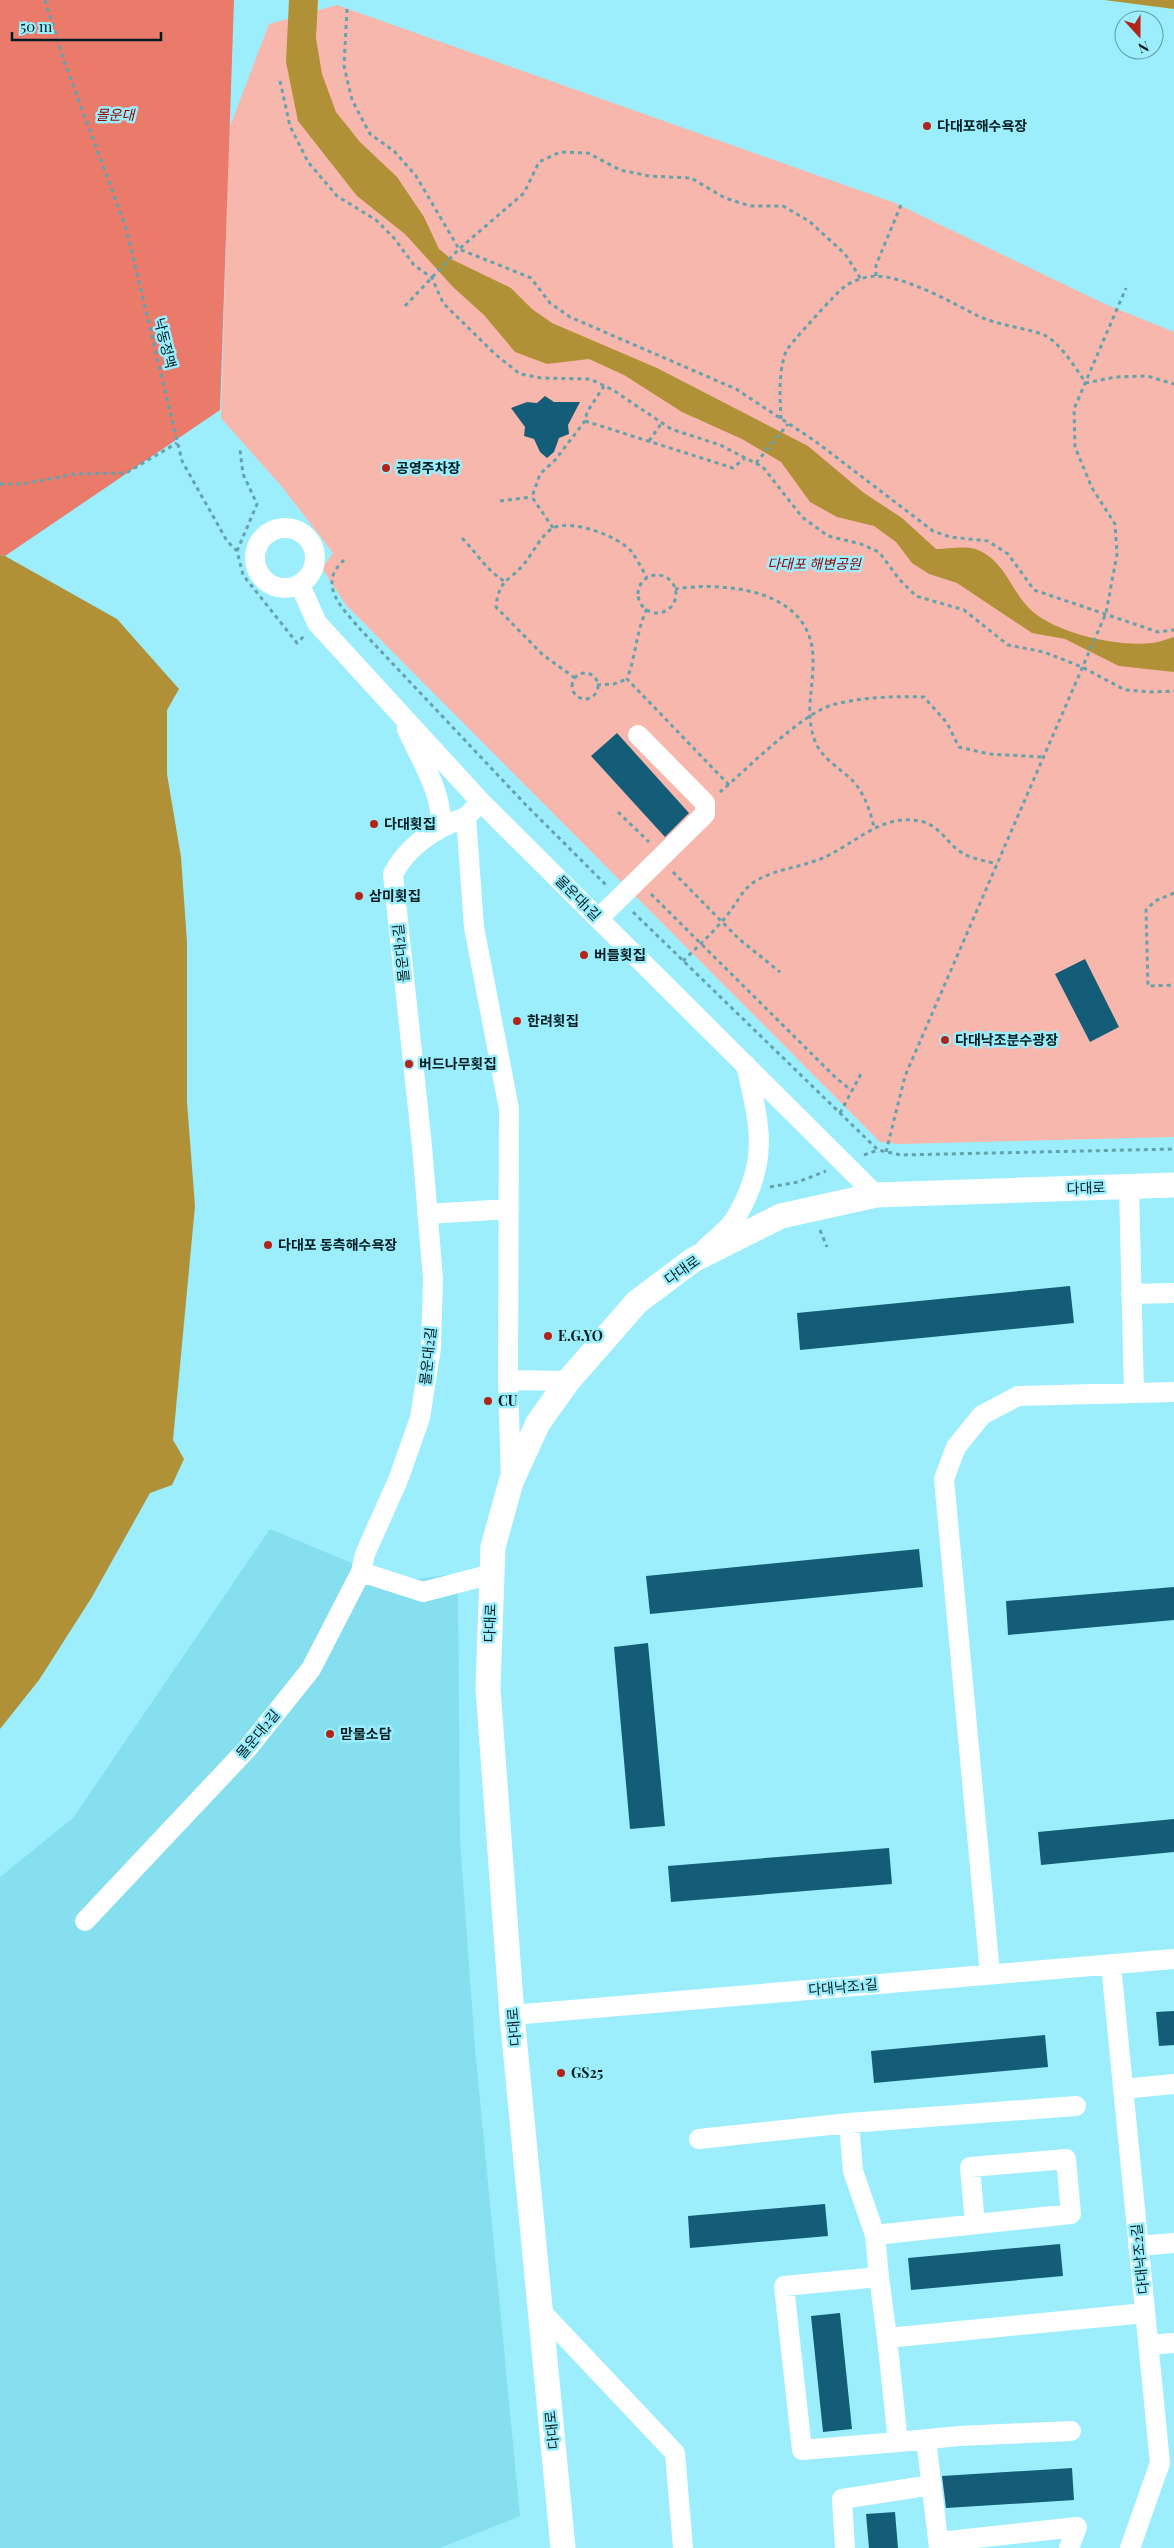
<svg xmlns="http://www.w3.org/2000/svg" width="1174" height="2548" font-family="'Playfair Display','Noto Sans KR',serif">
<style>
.built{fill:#85dfee}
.green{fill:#f8b7ad}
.forest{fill:#ea7a6a}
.water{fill:#b19137}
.building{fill:#135d79}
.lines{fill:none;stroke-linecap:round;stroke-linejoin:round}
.path{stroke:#64a2ac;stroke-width:3;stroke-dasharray:4 4;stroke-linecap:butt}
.minor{stroke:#fff;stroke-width:20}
.major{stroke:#fff;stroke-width:25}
.poi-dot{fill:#b22318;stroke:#9ceefc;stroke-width:2}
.labels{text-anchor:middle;stroke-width:5;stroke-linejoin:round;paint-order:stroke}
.park-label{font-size:14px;font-style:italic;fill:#940100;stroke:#9ceefc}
.poi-label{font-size:14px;font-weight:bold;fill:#031c20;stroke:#9ceefc;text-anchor:start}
.street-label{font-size:14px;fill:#031c20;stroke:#9ceefc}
</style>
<rect width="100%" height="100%" fill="#9ceefc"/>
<!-- built -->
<path class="built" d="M270 1529 397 1582 446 1575 458 1584 460 1840 475 2048 520 2516 440 2548H0V1877L73 1818Z"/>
<!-- green -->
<path class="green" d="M337 5 895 203 1105 304 1174 332V1137L898 1144 880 1142 346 605 322 568 333 553 283 488 221 418 229 129 269 24Z"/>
<!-- forest -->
<path class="forest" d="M0 0H234L220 410 5 556 0 555Z"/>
<!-- water -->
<path class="water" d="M289 0H318L316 38 322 74 336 112 360 142 397 177 424 217 439 249 451 259 511 288 532 309 552 323 657 368 808 446 864 493 902 518 936 549C948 549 967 545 978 550 1006 562 1011 592 1032 611 1058 634 1119 647 1152 643 1159 642 1167 639 1174 637V672L1119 666 1065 639 1032 633 957 583 929 574 912 563 896 542 874 526 837 517 810 502 781 462 742 439 682 412 624 375 589 359 547 364 515 352 484 315 453 287 405 234 357 196 298 121 286 62Z
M1104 0H1174V9Z
M0 555 5 556 117 619 179 689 167 710V774L181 857 187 942V1102L195 1206 173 1440 184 1459 172 1485 150 1493 92 1597 39 1680 0 1729Z"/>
<!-- building -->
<path class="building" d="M545 396 554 402H580L568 425 569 434 559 438 554 452 547 458 540 452 534 439 524 436 525 427 511 408 527 402 537 403Z
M617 733 689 813 665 837 591 756Z
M1085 959 1119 1027 1090 1042 1055 974Z
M1070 1286 1074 1323 800 1350 797 1313Z
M919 1549 923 1587 650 1614 646 1576Z
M1174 1587V1620L1008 1635 1006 1601Z
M648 1643 665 1826 630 1829 614 1647Z
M1174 1819V1852L1041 1865 1038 1832Z
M889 1848 892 1884 671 1902 668 1866Z
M1174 2011V2045L1159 2046 1156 2012Z
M1045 2035 1048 2067 874 2083 871 2051Z
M825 2204 828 2236 690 2248 688 2216Z
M1060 2244 1063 2276 911 2290 908 2258Z
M840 2313 852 2429 823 2432 811 2316Z
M1072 2468 1074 2500 946 2508 942 2476Z
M895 2512 898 2548H869L866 2514Z"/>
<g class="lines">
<!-- path -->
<path class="path" d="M45 0 63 58 126 228 182 461 227 541 237 551 243 575 297 643 304 636
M347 9 344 66 352 100 370 134 394 151 416 176 459 249 531 278 550 303 570 317 736 389 815 441 933 531 950 537 988 541 1008 554 1034 590 1158 632 1174 630
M280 81 290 126 308 162 337 196 376 220 394 238 414 265 432 278 443 303 495 354 520 374 541 378 590 379 613 390 671 429 720 445 763 467 802 517 828 536 861 544 879 552 899 579 916 596 964 610 1008 645 1044 652 1082 667 1125 690 1153 692 1174 691
M876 276V265L901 205
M405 306 459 249 524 193 539 162 560 152 588 153 620 170 649 176 691 178 725 198 750 206H783L809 221 845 254 861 279
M781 419C780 396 778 374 786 351 788 346 838 291 844 287 852 281 866 276 876 276 907 277 951 302 978 316 1000 326 1023 327 1044 335 1060 342 1076 369 1086 383L1116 377 1147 376 1174 384
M585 421 733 468 745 458
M649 441 661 424
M756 463 788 424
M0 484H22L75 474 126 473 177 443
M500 501 532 497
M553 528 532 497 540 474 555 460 585 421 587 412 604 386
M462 538C477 553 485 569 504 581
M237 551 257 504 243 474 240 450
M344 560C341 563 336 568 334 573 325 594 348 614 360 629L526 805 606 885
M638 594a19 19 0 1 1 38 0a19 19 0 1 1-38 0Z
M675 589C726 581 812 590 813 658 814 687 804 713 815 741 821 758 841 769 854 782 865 795 870 811 874 827
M647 609C636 631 636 656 627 679L729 785
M572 686a13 13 0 1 1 26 0a13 13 0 1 1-26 0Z
M575 678 543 655 496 607C499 578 509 582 524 564 533 553 541 535 553 528 572 519 618 536 631 551 637 559 642 569 647 578
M597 685 614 684 627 679
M720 792C746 770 801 714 832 705 861 697 894 696 924 697L947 723 959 747 989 754 1044 757
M618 812 649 842
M673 872 739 939 780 972
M1174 893 1155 901 1146 910 1148 986 1174 985
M651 894 835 1077 852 1091
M633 912 878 1150 901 1155 1174 1149
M683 961C698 946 715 931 728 914 737 903 742 890 754 882 773 870 795 868 815 861 851 849 878 813 919 821 940 824 947 845 964 854 973 859 987 861 997 864
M840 1113 862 1072
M886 1152 905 1076 1106 613 1117 554 1115 524 1092 488 1075 447 1074 409 1126 288
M864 1155 878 1150
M770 1187 798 1182 826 1171
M820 1230 827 1247"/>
<!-- minor -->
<path class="minor" d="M255 558a30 30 0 1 1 60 0a30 30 0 1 1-60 0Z
M300 585 317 623 481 802 876 1195
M407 729C419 757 445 796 440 827
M474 809 466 817 474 927 509 1109 508 1380
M599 918 705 814V803L638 735
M1129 1186 1134 1393
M427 1214 509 1209
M705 1249C714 1240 728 1230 735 1219 770 1160 760 1127 746 1065
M1131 1294 1174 1293
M511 1481 508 1380 568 1381
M361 1572 423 1592 492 1574
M85 1921 247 1749 311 1669 361 1572 365 1554 398 1480 420 1418 431 1348 433 1279 422 1146 393 874C408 845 435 828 466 817
M1111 1965 1160 2463 1130 2548
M990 1974 944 1479 956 1447 982 1415 1018 1396 1174 1392
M512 2015 1174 1959
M1123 2089 1174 2084
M699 2139 849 2123
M875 2235 853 2171 849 2123 1076 2106
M1138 2246 1174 2243
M879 2277 875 2235 1071 2214 1066 2159 970 2167 975 2224
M540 2310 675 2453 683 2548
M887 2338 879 2277 784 2286 802 2450 898 2442 887 2338 1145 2313
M1148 2345 1174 2343
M926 2439 939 2548
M898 2442 959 2436 1071 2431
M939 2542 1077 2527 1069 2548
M845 2548 842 2499 932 2485"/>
<!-- major -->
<path class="major" d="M563 2548 512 2015 488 1688 493 1547 511 1482 538 1423 568 1381 637 1302 693 1260 781 1216 876 1195 1174 1185"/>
</g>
<!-- markers -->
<g class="poi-dot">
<circle cx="927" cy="126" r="5"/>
<circle cx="386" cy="468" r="5"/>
<circle cx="374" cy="824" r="5"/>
<circle cx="359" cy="896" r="5"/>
<circle cx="584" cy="955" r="5"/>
<circle cx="517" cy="1021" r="5"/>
<circle cx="945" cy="1040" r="5"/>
<circle cx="409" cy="1064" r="5"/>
<circle cx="268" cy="1245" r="5"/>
<circle cx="548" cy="1336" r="5"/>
<circle cx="488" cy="1401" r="5"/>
<circle cx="330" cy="1734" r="5"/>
<circle cx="561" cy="2073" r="5"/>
</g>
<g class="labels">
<!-- park labels -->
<g class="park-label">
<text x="115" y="120">몰운대</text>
<text x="814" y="569">다대포 해변공원</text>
</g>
<!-- poi labels -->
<g class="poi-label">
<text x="937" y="131">다대포해수욕장</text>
<text x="396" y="473">공영주차장</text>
<text x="384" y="829">다대횟집</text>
<text x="369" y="901">삼미횟집</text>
<text x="594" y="960">버들횟집</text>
<text x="527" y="1026">한려횟집</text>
<text x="955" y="1045">다대낙조분수광장</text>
<text x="419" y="1069">버드나무횟집</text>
<text x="278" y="1250">다대포 동측해수욕장</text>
<text x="558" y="1341">E.G.YO</text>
<text x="498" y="1406">CU</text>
<text x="340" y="1739">맏물소담</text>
<text x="571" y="2078">GS25</text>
</g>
<!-- street labels -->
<g class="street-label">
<text transform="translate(165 343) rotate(76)" y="5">낙동정맥</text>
<text transform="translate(578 898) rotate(45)" y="5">몰운대1길</text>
<text transform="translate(401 953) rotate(-96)" y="5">몰운대2길</text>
<text transform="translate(1086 1188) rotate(-2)" y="5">다대로</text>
<text transform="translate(682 1270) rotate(-35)" y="5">다대로</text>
<text transform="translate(428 1356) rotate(-84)" y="5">몰운대2길</text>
<text transform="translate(490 1623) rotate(-88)" y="5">다대로</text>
<text transform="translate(258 1734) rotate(-50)" y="5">몰운대2길</text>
<text transform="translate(843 1987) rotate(-5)" y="5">다대낙조1길</text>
<text transform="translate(514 2027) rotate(-95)" y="5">다대로</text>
<text transform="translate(1140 2259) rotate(-96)" y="5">다대낙조2길</text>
<text transform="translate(552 2430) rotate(-96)" y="5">다대로</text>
</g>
</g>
<!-- north arrow -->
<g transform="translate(1139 35) rotate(159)"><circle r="24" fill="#9ceefc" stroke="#5f9aa4"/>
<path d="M0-4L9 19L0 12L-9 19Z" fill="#b22318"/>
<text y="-8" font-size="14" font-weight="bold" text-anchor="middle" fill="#031c20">N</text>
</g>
<!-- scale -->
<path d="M12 32v8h149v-8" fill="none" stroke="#031c20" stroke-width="2.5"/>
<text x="20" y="32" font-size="15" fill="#031c20" stroke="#9ceefc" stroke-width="4" paint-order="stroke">50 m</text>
</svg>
